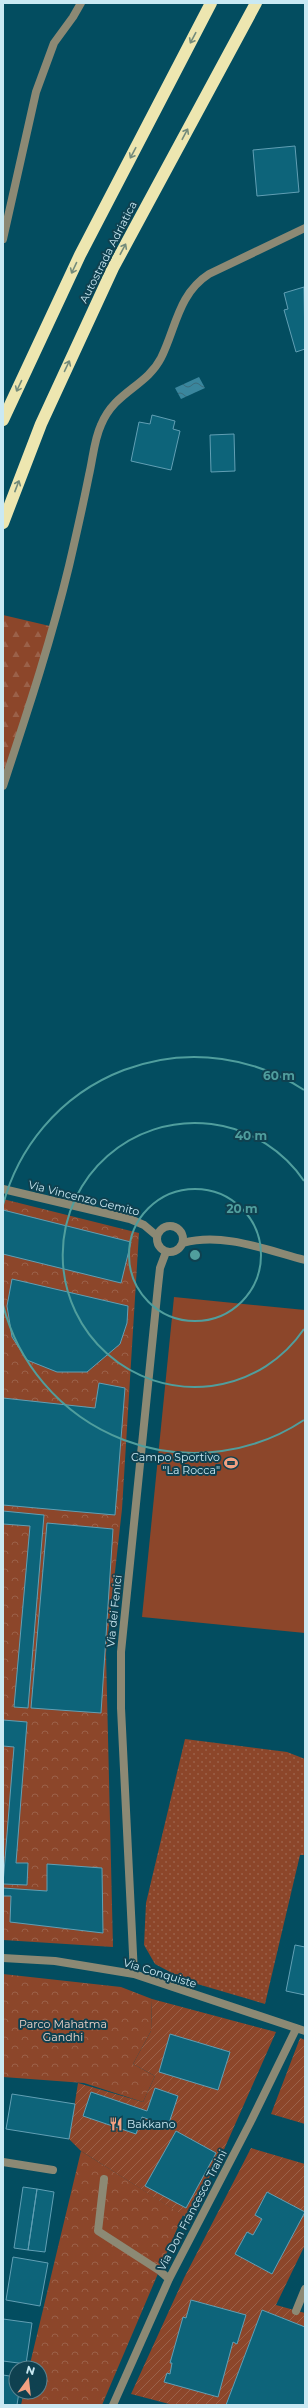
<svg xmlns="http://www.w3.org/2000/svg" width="308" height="2408" font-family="Montserrat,sans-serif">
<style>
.grass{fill:url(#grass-dots)}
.forest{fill:url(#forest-firs)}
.park{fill:url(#park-crowns)}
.garden{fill:url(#garden-furrows)}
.pitch{fill:#8c462a}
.water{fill:url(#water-waves)}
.building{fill:#0d647a;stroke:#619fb4}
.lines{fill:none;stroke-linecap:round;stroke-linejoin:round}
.minor{stroke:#8c8974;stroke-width:8}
.motorway{stroke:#ede6b0;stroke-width:12}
.oneway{stroke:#738b7b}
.ring{fill:none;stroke:#509e9d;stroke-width:2}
.labels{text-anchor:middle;stroke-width:4;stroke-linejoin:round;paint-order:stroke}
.street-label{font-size:11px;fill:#cae9f3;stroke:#0f4150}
.poi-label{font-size:11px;fill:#cae9f3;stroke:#0f4150;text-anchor:end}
.park-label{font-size:11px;fill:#efd4ca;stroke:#0f4150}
.centre{fill:#509e9d;stroke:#0f4150;stroke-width:2}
.ring-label{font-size:12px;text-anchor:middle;font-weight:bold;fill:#509e9d;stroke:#0f4150;stroke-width:4;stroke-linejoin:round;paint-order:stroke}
</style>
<defs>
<pattern id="grass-dots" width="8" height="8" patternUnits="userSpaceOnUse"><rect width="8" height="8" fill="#8c462a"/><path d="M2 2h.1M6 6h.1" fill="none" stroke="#9b6149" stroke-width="1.8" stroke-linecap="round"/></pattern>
<pattern id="forest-firs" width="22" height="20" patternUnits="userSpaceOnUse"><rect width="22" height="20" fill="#8c462a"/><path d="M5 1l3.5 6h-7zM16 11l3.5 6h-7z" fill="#9b6149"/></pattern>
<pattern id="park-crowns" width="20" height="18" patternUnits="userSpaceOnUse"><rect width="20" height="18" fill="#8c462a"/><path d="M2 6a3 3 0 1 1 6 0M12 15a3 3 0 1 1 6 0" fill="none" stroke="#9b6149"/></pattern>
<pattern id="garden-furrows" width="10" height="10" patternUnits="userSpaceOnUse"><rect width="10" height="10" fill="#8c462a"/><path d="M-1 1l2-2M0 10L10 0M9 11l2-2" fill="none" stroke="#9b6149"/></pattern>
<pattern id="water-waves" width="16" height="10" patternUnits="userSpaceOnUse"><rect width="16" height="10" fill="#3a869d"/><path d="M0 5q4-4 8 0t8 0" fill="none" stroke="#3b6c7b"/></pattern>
</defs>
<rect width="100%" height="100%" fill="#034d60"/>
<!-- grass -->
<path class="grass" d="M185 1739 287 1752 305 1759V1855H300L265 2004 187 1981 155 1964 144 1945 146 1903Z"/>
<!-- forest -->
<path class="forest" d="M3 615 54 627 3 786Z"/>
<!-- park -->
<path class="park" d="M3 1199 139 1233 122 1509 106 1653 113 1947 3 1940Z
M3 1974 121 1987 152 1999 151 2031 133 2064 155 2076 143 2102 84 2083 3 2077Z
M81 2151 183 2215 102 2405H21L24 2392H40V2368H29Z"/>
<!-- garden -->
<path class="garden" d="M152 1999 276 2032 222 2154 187 2218 81 2151 69 2139 78 2083 143 2102 155 2076 133 2064 151 2031Z
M300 2038 305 2040V2124L271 2114Z
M251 2148 305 2164V2245L276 2305 305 2313V2327L262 2311 226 2405H173L131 2394 184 2278Z"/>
<!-- pitch -->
<path class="pitch" d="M174 1297 305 1310V1633L142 1617Z"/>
<!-- water -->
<path class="water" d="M199 377 205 388 181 399 175 388Z"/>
<!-- building -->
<path class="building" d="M295 146 299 192 257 196 253 150Z
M304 287 305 349 296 352 284 310 288 309 284 293Z
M152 415 175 421 173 429 180 431 171 470 131 461 139 422 150 424Z
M234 434 235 471 211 472 210 435Z
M3 1210 131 1242 121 1283 3 1254Z
M12 1279 128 1306 127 1323 120 1344 87 1372H57L27 1360 12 1337 7 1306Z
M99 1383 125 1388 115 1515 3 1505V1398L95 1408Z
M3 1511 44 1515 28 1708 14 1707 30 1526 3 1524Z
M47 1523 113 1529 101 1713 31 1708Z
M3 1720 27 1722 16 1863H28L27 1885 3 1884 14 1747 3 1746Z
M47 1864 102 1868 103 1933 10 1922 11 1896H3V1888L47 1891Z
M295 1945 305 1947V1995L286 1991Z
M170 2034 230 2052 218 2090 159 2072Z
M155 2088 178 2096 168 2126 142 2117 136 2134 83 2116 91 2092 147 2111Z
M12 2094 75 2104 69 2139 6 2129Z
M176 2131 216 2153 186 2208 145 2186Z
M23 2187 37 2189 28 2250 14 2248Z
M37 2189 54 2192 45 2252 28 2250Z
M267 2192 305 2212 272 2274 235 2254 247 2232 253 2235 262 2219 255 2215Z
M13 2257 48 2263 40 2306 6 2300Z
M191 2300 246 2315 237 2344 233 2342 218 2397 164 2382 167 2373 170 2374 172 2363H170L183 2317 186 2318Z
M262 2310 305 2327V2405H226Z
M3 2319 32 2323 26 2364 3 2361Z
M3 2375 16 2377V2392H19L17 2405H3Z"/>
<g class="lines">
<!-- minor -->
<path class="minor" d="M3 239 36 92 54 43 73 17 81 3
M3 786C27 713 51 641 69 566 76 536 83 505 89 475 93 458 94 440 101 425 115 391 146 387 161 358 176 328 178 294 209 274L305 228
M3 1189 130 1219 144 1225 157 1236
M157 1239a13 13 0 1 1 26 0a13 13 0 1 1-26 0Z
M183 1243C223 1232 266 1250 305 1260
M3 1958 55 1961 134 1974 305 2031
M134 1974 121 1708V1652L158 1286 160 1268 166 1252
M3 2162 53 2170
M104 2179 98 2231 160 2271 169 2279
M296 2311 305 2289
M113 2405 169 2279 250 2123 296 2029"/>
<!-- motorway -->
<path class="motorway" d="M3 420 80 255 211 3
M3 523 41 424 113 268 256 3"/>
</g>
<!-- one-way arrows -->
<defs><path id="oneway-shaft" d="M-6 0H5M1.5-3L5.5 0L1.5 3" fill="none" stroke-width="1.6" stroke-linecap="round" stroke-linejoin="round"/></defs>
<g class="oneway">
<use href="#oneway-shaft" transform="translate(193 38) rotate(118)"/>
<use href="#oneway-shaft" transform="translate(185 134) rotate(-62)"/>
<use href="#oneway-shaft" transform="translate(133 153) rotate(118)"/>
<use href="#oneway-shaft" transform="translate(123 249) rotate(-62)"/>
<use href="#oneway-shaft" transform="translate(74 268) rotate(115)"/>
<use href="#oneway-shaft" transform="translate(67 366) rotate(-65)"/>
<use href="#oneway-shaft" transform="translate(19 386) rotate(115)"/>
<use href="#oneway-shaft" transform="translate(17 486) rotate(-69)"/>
</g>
<!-- distance rings -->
<g class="ring">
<circle cx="195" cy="1255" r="66"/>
<path d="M304 1329A132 132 0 1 1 304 1181"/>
<path d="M304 1420A198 198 0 0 1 3 1305M3 1205A198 198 0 0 1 304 1090"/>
</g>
<!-- icons -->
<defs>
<g id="stadium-bare" transform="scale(1.08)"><path d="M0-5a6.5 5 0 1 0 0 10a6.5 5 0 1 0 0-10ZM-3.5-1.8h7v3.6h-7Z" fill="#f2a081" stroke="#0f4150" stroke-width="2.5" paint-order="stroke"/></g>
<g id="restaurant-bare" transform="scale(1.08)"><path d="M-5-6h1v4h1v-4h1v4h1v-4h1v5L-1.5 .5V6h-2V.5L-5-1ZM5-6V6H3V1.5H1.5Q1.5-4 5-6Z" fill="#f2a081" stroke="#0f4150" stroke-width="2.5" paint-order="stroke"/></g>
</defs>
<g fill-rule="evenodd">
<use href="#stadium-bare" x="231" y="1463"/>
<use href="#restaurant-bare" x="116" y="2124"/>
</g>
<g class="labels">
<!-- street labels -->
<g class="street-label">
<text transform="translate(108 252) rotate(-63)" y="4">Autostrada Adriatica</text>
<text transform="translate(84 1198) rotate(14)" y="4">Via Vincenzo Gemito</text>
<text transform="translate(114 1611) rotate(-84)" y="4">Via dei Fenici</text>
<text transform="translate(160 1973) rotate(17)" y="4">Via Conquiste</text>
<text transform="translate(192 2210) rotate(-62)" y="4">Via Don Francesco Traini</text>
</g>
<!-- poi labels -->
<g class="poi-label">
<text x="220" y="1461">Campo Sportivo<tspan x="220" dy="13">"La Rocca"</tspan></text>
<text x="127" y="2128" text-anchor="start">Bakkano</text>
</g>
<!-- park labels -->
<g class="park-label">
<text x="63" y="2028">Parco Mahatma<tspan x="63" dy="13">Gandhi</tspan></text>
</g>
</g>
<circle cx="195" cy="1255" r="6" class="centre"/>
<g class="ring-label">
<text x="279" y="1080">60 m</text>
<text x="251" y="1140">40 m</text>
<text x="242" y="1213">20 m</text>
</g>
<!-- border -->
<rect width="308" height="2408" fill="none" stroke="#cae9f3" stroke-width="8"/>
<!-- north arrow -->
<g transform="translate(28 2380) rotate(15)"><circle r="19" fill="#0f4150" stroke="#5a8491"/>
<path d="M0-3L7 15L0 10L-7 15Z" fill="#f2a081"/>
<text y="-6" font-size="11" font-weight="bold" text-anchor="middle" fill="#cae9f3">N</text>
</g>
</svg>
